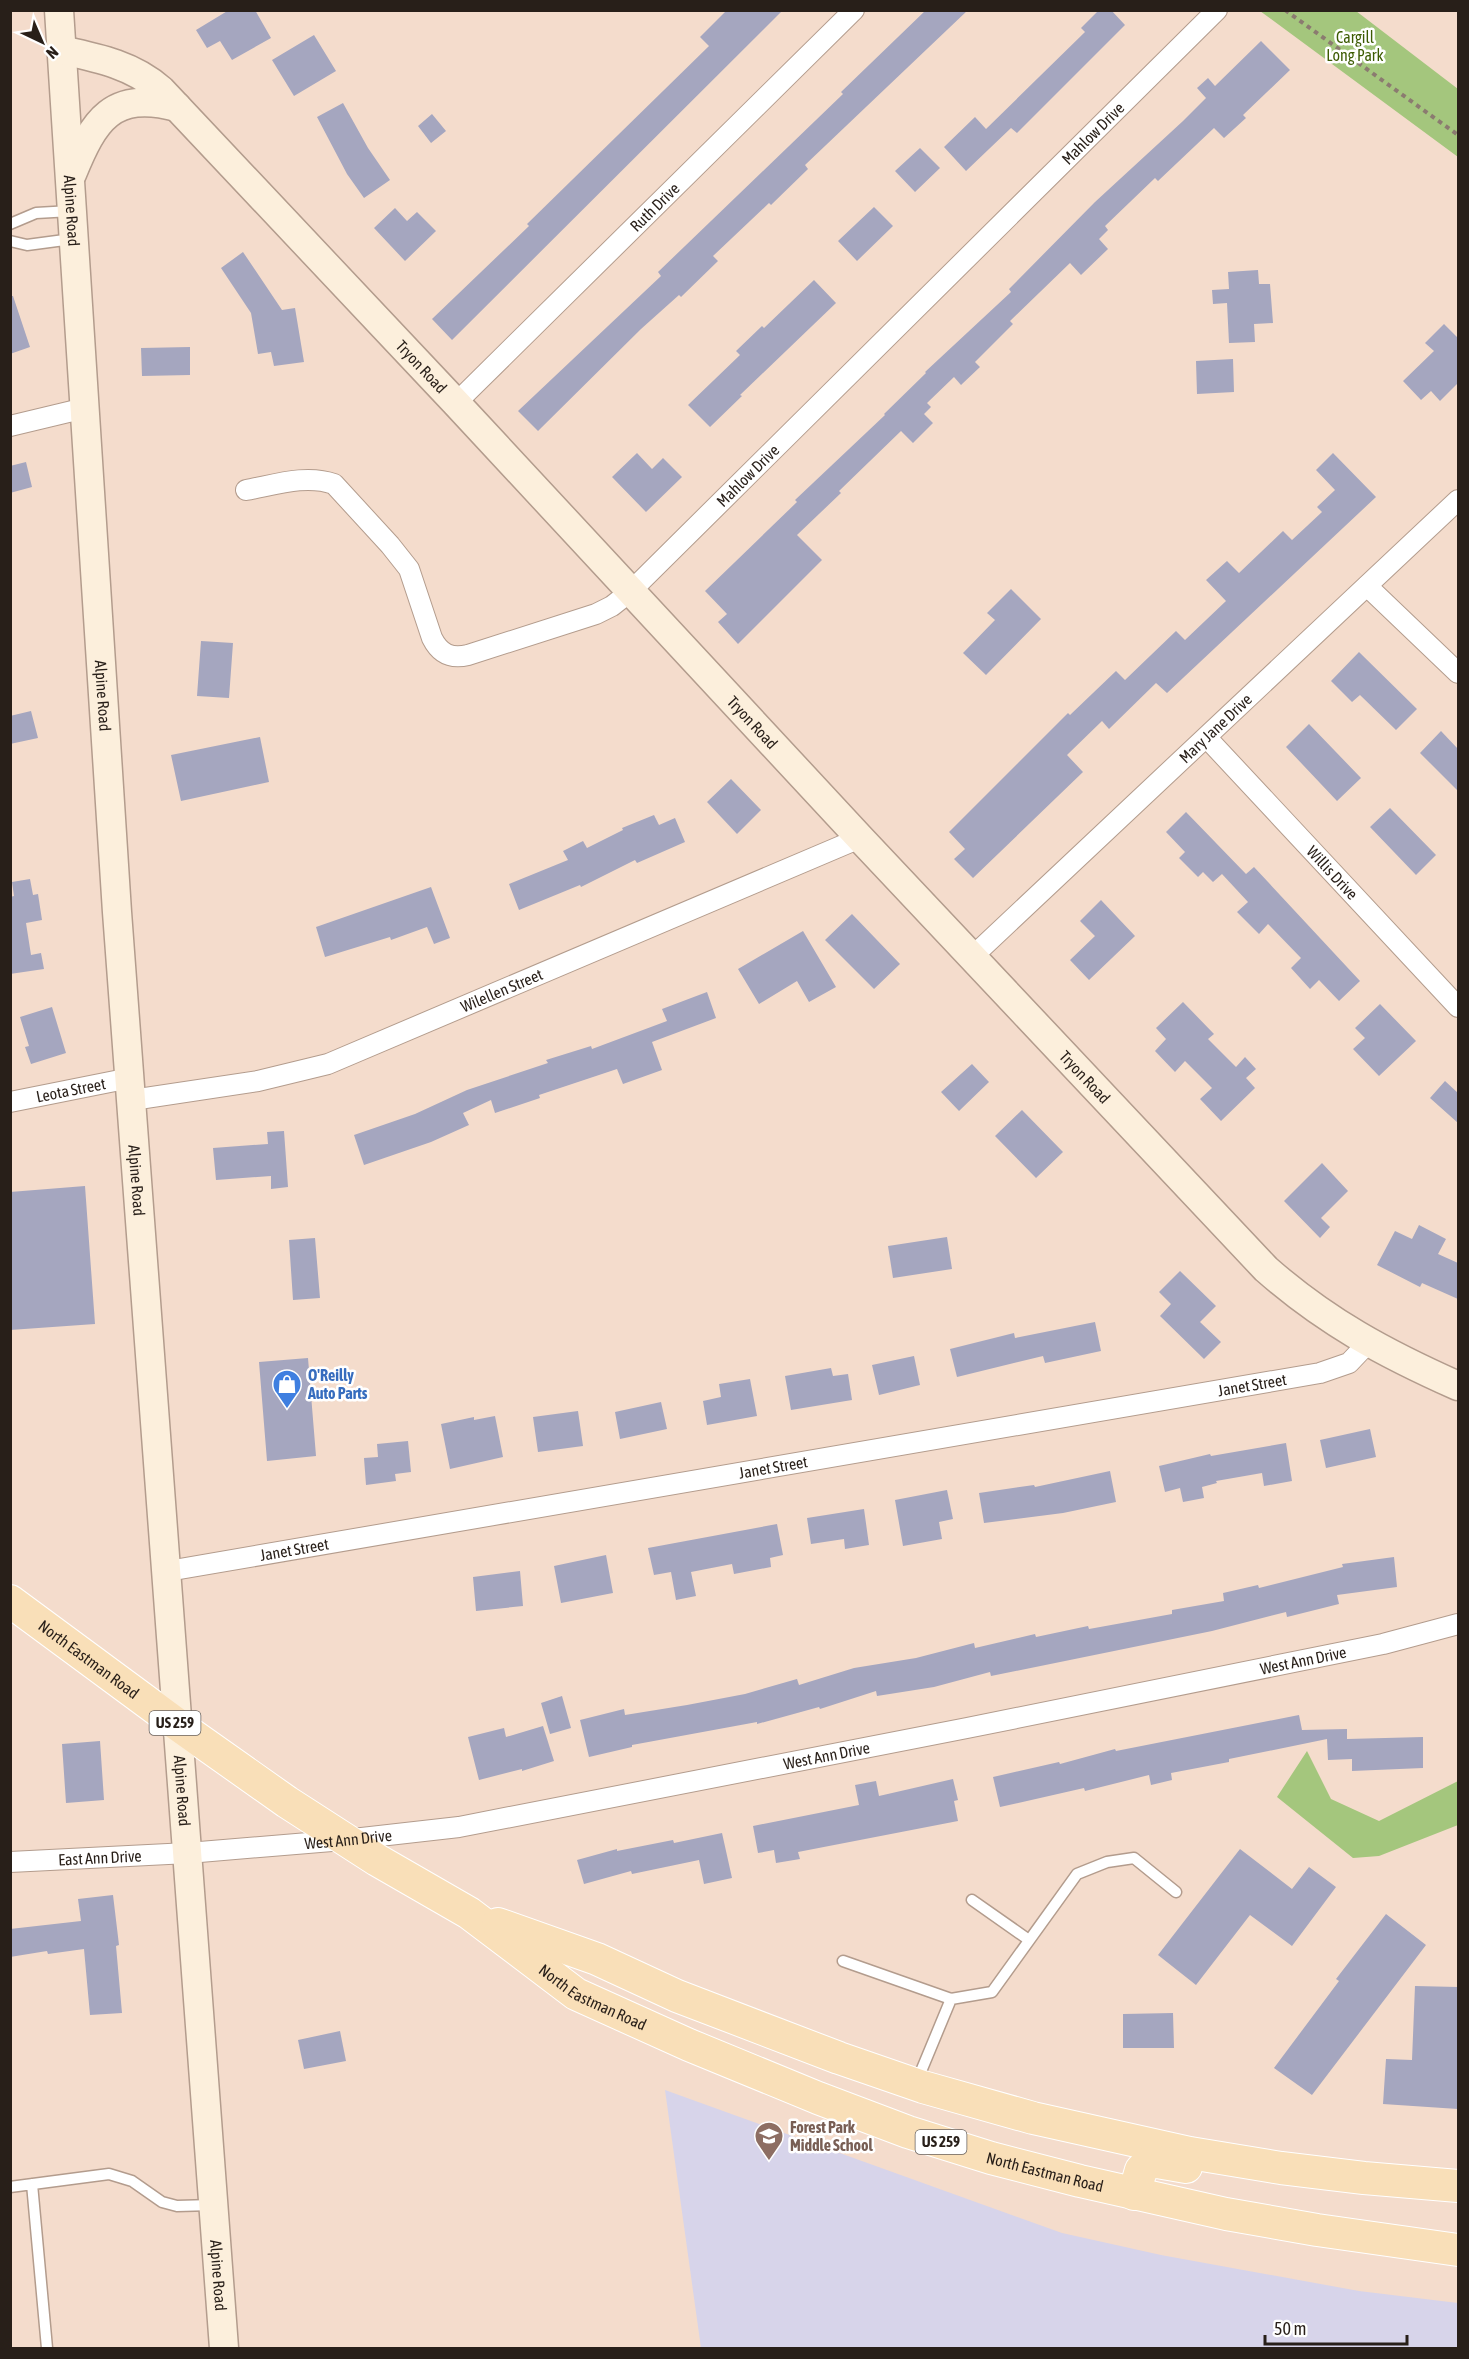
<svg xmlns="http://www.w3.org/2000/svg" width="1469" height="2359" font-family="'Asap Condensed',sans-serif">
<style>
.education{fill:#d7d4ea}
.green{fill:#a4c67d}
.building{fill:#a5a6bf}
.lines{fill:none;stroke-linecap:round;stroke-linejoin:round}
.lane-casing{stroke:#b39c8d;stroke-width:13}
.street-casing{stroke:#b39c8d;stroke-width:22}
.secondary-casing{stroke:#b39c8d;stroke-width:31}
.primary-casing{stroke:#fff;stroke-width:34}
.path{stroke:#8b7b70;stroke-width:4;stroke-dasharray:4.5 4.5;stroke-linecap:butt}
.lane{stroke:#fff;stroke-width:10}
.street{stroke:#fff;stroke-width:20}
.secondary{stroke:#fcefdc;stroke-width:28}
.primary{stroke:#f9dfb8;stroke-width:32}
.labels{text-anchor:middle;stroke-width:5;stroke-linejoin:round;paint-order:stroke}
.shield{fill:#fff;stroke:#68625e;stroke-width:1.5}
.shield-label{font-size:15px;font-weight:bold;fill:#281f19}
.park-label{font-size:16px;fill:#3c5b02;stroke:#fff}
.street-label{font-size:16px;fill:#281f19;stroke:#fff}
.shop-label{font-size:16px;font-weight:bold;fill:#366cbe;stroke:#fff;text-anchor:start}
.education-label{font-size:16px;font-weight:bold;fill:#785e54;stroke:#fff;text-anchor:start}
</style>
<rect width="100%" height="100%" fill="#f4dccc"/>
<!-- education -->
<path class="education" d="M665 2090 1062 2233 1161 2255 1359 2291 1458 2303V2348H701Z"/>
<!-- green -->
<path class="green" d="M1260 11H1356L1458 89V157Z
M1307 1751 1331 1799 1379 1821 1458 1781V1825L1379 1856 1353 1858 1277 1797Z"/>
<!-- building -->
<path class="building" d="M229 10H255L271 38 232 60 220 41 207 48 196 30Z
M727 10H783L452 340 432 319 529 226 527 224 709 46 700 37Z
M926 10H968L805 165 808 169 771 205 769 203 713 256 718 261 681 297 679 295 641 329 538 431 518 411 661 276 658 272 843 94 841 92Z
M1099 10H1111L1125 25 1017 133 1011 128 966 171 944 147 975 117 986 129 1085 32 1081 28Z
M314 35 336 71 294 96 272 60Z
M1261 41 1290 70 1243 115 1246 118 1224 138 1214 128 1158 181 1155 178 1105 226 1108 230 1099 239 1108 249 1081 275 1070 263 1010 321 1013 324 975 362 980 367 961 385 954 377 927 403 931 407 924 414 933 423 913 443 901 431 839 491 841 493 797 535 822 560 738 644 718 622 727 614 705 591 797 502 795 500 885 415 884 414 926 373 925 372 1011 292 1009 289 1095 202 1183 121 1206 98 1197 88 1208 78 1215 86Z
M343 103 368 148 390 180 364 198 347 174 317 117Z
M432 114 446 131 431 143 418 126Z
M920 148 940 168 915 192 895 171Z
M874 207 893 226 857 261 838 241Z
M395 208 407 221 417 212 436 231 405 261 374 228Z
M243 252 282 310 295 308 304 362 274 366 271 352 258 354 251 313 221 268Z
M1258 270 1259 284H1270L1273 323 1254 324 1255 342 1229 343 1227 303 1213 304 1212 290 1229 289 1228 272Z
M814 280 836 303 740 395 742 396 710 427 688 405 740 355 736 351 762 326 764 328Z
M10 296H13L30 347 10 354Z
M1444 324 1458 338V383L1440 401 1431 391 1421 400 1403 381 1434 351 1425 343Z
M190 347V375L142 376 141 348Z
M1233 359 1234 392 1197 394 1196 361Z
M637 453 652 469 663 458 682 477 646 512 612 477Z
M1333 453 1376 497 1167 693 1156 683 1109 729 1102 721 1067 755 1083 772 973 878 954 859 965 849 949 832 1068 713 1070 715 1116 671 1125 680 1176 631 1185 640 1226 601 1206 580 1227 561 1239 573 1283 531 1292 540 1322 512 1317 507 1335 490 1316 470Z
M26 462 32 487 10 493V466Z
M1011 589 1041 619 986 675 963 653 995 620 987 613Z
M201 641 233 643 229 698 197 696Z
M1359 652 1417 709 1396 730 1360 695 1352 702 1331 681Z
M31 711 38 738 10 744V716Z
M1309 724 1361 778 1337 801 1286 747Z
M1441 731 1458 749V791L1420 753Z
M260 737 269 782 181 801 171 755Z
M731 779 761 810 737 834 707 802Z
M1390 808 1436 855 1416 875 1370 827Z
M1186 812 1246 874 1254 867 1360 981 1339 1001 1319 980 1310 989 1291 968 1301 958 1268 924 1259 934 1237 912 1248 902 1222 874 1213 882 1203 872 1198 877 1179 858 1185 852 1166 832Z
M654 815 659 825 675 818 685 842 637 863 635 860 581 887 580 885 519 910 509 884 568 860 563 851 583 841 587 848 623 830 622 828Z
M30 879 33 895 38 894 42 920 26 923 31 955 41 953 44 969 10 974V897L14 896 12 882Z
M431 887 450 938 434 944 427 927 391 940 390 937 325 957 316 927Z
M1101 900 1135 936 1089 980 1070 960 1095 936 1080 921Z
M852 914 900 964 874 989 825 940Z
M803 931 836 987 809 1002 797 981 759 1004 738 969Z
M707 992 716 1018 652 1042 662 1070 623 1084 617 1069 539 1095 540 1098 495 1113 491 1100 463 1113 469 1125 431 1142 364 1165 354 1135 415 1114 467 1090 548 1063 546 1060 591 1046 592 1049 667 1021 662 1009Z
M1183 1002 1214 1034 1208 1039 1236 1067 1245 1057 1256 1069 1246 1078 1255 1088 1221 1121 1200 1099 1212 1088 1185 1061 1175 1072 1155 1051 1166 1039 1156 1028Z
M1380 1004 1416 1041 1379 1076 1353 1049 1365 1038 1355 1028Z
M52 1007 66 1053 31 1064 25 1047 29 1046 20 1017Z
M972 1064 989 1082 959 1111 941 1092Z
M1445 1081 1458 1093V1123L1430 1098Z
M1022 1110 1063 1152 1036 1178 995 1136Z
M284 1131 288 1187 271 1189V1176L216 1180 213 1148 268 1144 267 1132Z
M1322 1163 1348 1191 1321 1218 1330 1227 1320 1238 1284 1201Z
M85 1186 95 1324 10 1330V1192Z
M1419 1225 1446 1239 1438 1254 1458 1263V1299L1422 1283 1420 1287 1377 1265 1395 1231 1412 1239Z
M947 1237 952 1269 893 1278 888 1246Z
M315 1238 320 1298 293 1300 289 1240Z
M1180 1271 1216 1306 1200 1322 1221 1342 1204 1359 1160 1316 1171 1304 1159 1292Z
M1095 1322 1101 1351 1045 1363 1043 1356 957 1377 950 1349 1014 1333 1015 1338Z
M914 1356 920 1385 879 1395 872 1365Z
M308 1358 316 1456 267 1461 259 1362Z
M831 1368 833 1376 848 1374 852 1400 791 1410 785 1376Z
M750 1379 757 1416 707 1425 703 1401 721 1397 719 1384Z
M661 1402 667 1429 620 1439 615 1412Z
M578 1411 583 1446 538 1452 533 1417Z
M495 1416 503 1457 450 1469 441 1424 474 1417V1420Z
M1370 1429 1376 1457 1326 1468 1320 1440Z
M408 1441 411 1472 395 1474 396 1481 366 1485 364 1458 378 1457 377 1444Z
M1286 1443 1292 1481 1264 1486 1262 1473 1216 1481 1217 1483 1202 1487 1204 1498 1183 1502 1180 1488 1165 1492 1159 1466 1210 1454 1211 1456Z
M1110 1471 1116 1502 1063 1513 984 1523 979 1493 1034 1485 1035 1487Z
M947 1490 953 1519 939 1522 942 1539 903 1546 895 1500Z
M864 1509 869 1545 845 1549 844 1539 811 1544 807 1518Z
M777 1524 783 1555 770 1558 771 1567 734 1574 732 1564 691 1572 696 1596 676 1600 671 1572 654 1575 648 1548Z
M606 1555 613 1593 561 1603 554 1566Z
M1394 1557 1397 1587 1337 1595 1339 1604 1287 1617 1286 1612 1212 1631 991 1676 990 1672 934 1687 877 1696 876 1691 820 1709 819 1707 757 1724V1722L632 1745V1747L589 1757 580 1720 624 1709 625 1715 687 1705 745 1694 797 1679 799 1685 854 1668 916 1658 974 1643 975 1648 1035 1634 1036 1637 1088 1626 1089 1629 1172 1614V1610L1224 1601 1223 1593 1258 1585 1259 1588 1343 1567 1342 1564Z
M520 1571 523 1606 476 1611 473 1577Z
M562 1696 571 1728 550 1734 541 1703Z
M1299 1715 1302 1730 1347 1729V1739L1423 1737V1768L1352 1771V1759L1328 1760 1327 1739 1229 1759V1762L1171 1773 1172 1780 1151 1785 1149 1775 1085 1791 1084 1788 1000 1807 993 1777 1059 1762 1060 1764 1115 1749 1116 1751Z
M543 1726 554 1761 522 1771V1769L479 1780 468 1737 504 1728 506 1737Z
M100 1741 104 1800 66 1803 62 1744Z
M953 1779 958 1800 954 1801 958 1821 798 1852 800 1859 776 1863 774 1850 758 1853 753 1826 859 1805 855 1785 876 1781 879 1796Z
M722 1833 732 1878 704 1884 699 1860 632 1874 631 1871 584 1884 577 1860 617 1849V1851L673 1840 674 1843Z
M1240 1849 1292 1889 1309 1867 1336 1887 1292 1946 1250 1915 1196 1985 1158 1955Z
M113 1895 119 1945 116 1946 122 2013 90 2015 84 1949 48 1954 47 1951 10 1957V1929L81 1921 78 1899Z
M1386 1914 1426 1945 1312 2095 1274 2068 1339 1981 1336 1979Z
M1415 1986 1458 1987V2109L1383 2104 1386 2059 1412 2060Z
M1173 2013 1174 2048H1123V2014Z
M340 2031 346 2061 304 2069 298 2040Z"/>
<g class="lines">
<!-- lane casing -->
<g class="lane-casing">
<path id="lane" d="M10 224 36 213 71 211
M10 241 27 245 72 239
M972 1900 1029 1940
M843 1961 951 1999
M917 2081 951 1999 992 1992 1077 1874 1107 1862 1134 1858 1176 1892
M32 2184 47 2348
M10 2187 109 2174 132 2181 162 2202 177 2206 212 2205"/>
</g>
<!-- street casing -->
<g class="street-casing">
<g id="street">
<path id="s1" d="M456 403 854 10"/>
<path d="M10 426 85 408"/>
<path id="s2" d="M246 490C274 485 306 474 334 484L390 545 409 569 432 638C440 654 451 659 468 655L596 614 612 606 631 591 1217 10"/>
<path d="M1367 586 1458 673"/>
<path id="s3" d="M1207 738 1458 1007"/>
<path id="s4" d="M972 957 1458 500"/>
<path id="s5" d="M132 1100 258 1081 328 1064 860 838"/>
<path id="s6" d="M10 1102 130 1078"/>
<path id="s7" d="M168 1571 1320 1373 1349 1363 1368 1343"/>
<path id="s8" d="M10 1862 188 1853 344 1840 459 1827 967 1728 1383 1644 1458 1624"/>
</g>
</g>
<!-- secondary casing -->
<g class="secondary-casing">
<g id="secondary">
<path id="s9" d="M59 10 117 912 224 2348"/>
<path id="s10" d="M61 50C98 58 133 65 161 90L456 403 860 838 1266 1269C1326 1322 1386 1354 1458 1386"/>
<path d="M72 174C94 120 112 90 177 107"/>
</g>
</g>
<!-- primary casing -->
<g class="primary-casing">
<g id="primary">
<path id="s11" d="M10 1601 178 1725 287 1802 377 1860 469 1913 576 1994 689 2045 818 2098 908 2132 991 2158 1080 2181 1226 2214 1317 2230 1458 2250"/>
<path d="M498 1924 597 1959 677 1996 839 2058 923 2087 1033 2118 1190 2153 1281 2168 1364 2178 1458 2186"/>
<path d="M1134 2194 1141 2170 1148 2163 1157 2162 1186 2167"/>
</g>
</g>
<!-- path -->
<path class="path" d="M1285 10 1458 135"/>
<!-- lane -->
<use href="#lane" class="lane"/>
<!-- street -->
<use href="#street" class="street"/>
<!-- secondary -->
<use href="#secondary" class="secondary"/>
<!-- primary -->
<use href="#primary" class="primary"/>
</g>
<!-- icons -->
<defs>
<g id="shop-pin" transform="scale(1.5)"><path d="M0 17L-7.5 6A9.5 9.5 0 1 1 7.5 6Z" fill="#3f7fe0" stroke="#fff"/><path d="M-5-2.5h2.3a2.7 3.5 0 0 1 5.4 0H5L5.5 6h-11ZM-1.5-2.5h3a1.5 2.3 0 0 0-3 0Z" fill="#fff"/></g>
<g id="school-pin" transform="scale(1.5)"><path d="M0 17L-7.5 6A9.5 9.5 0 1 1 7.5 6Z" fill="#8d6e63" stroke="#fff"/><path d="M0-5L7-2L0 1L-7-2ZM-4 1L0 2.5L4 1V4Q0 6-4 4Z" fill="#fff"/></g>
</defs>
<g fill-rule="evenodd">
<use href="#shop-pin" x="287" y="1384"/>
<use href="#school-pin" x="769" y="2136"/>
</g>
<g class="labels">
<!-- shield labels -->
<g class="shield">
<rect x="149.5" y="1711" width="51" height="24" rx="4.5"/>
<rect x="915.5" y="2130" width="51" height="24" rx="4.5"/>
</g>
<g class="shield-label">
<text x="175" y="1728">US 259</text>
<text x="941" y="2147">US 259</text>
</g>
<!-- park labels -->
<g class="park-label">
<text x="1355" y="43">Cargill<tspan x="1355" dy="18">Long Park</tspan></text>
</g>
<!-- street labels -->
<g class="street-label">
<text dy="6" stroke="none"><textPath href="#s2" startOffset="1146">Mahlow Drive</textPath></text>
<text dy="6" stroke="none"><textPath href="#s1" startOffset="279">Ruth Drive</textPath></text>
<text dy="6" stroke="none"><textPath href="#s9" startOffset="201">Alpine Road</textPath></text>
<text dy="6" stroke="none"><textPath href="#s10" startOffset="489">Tryon Road</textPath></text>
<text dy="6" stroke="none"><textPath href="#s2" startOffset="660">Mahlow Drive</textPath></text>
<text dy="6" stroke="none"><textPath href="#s9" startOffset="687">Alpine Road</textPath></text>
<text dy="6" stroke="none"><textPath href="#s10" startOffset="975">Tryon Road</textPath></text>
<text dy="6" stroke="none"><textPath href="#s4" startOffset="334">Mary Jane Drive</textPath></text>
<text dy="6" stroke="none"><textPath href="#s3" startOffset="184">Willis Drive</textPath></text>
<text dy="6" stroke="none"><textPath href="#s5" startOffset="388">Wilellen Street</textPath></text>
<text dy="6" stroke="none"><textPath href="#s10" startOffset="1461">Tryon Road</textPath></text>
<text dy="6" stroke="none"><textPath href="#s6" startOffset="62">Leota Street</textPath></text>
<text dy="6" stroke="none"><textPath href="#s9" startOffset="1173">Alpine Road</textPath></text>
<text dy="6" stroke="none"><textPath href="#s7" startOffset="1100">Janet Street</textPath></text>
<text dy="6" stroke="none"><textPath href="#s7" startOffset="614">Janet Street</textPath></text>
<text dy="6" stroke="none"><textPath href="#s7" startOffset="128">Janet Street</textPath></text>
<text dy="6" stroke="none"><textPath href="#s11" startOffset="98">North Eastman Road</textPath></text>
<text dy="6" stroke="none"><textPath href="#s8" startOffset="1311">West Ann Drive</textPath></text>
<text dy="6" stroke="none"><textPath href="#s8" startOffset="825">West Ann Drive</textPath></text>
<text dy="6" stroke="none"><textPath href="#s9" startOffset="1785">Alpine Road</textPath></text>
<text dy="6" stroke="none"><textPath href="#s8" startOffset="339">West Ann Drive</textPath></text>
<text dy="6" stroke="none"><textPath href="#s8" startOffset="90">East Ann Drive</textPath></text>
<text dy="6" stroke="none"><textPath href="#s11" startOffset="706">North Eastman Road</textPath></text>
<text dy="6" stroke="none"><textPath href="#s11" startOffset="1192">North Eastman Road</textPath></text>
<text dy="6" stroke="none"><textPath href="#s9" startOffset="2271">Alpine Road</textPath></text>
</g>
<!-- shop labels -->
<g class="shop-label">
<text x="308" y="1381">O'Reilly<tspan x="308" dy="18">Auto Parts</tspan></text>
</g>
<!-- education labels -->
<g class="education-label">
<text x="790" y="2133">Forest Park<tspan x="790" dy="18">Middle School</tspan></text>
</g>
</g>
<!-- border -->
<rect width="1469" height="2359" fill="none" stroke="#281f19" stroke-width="24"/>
<!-- north arrow -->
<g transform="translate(42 42) rotate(136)" stroke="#ffffff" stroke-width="4.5" paint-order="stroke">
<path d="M0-4.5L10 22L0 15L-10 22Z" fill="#281f19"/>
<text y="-9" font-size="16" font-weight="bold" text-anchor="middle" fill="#281f19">N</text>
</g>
<!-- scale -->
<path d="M1265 2335v9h142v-9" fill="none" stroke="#281f19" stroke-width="3"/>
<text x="1274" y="2335" font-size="18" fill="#281f19" stroke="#ffffff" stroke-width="4.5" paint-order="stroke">50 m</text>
</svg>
